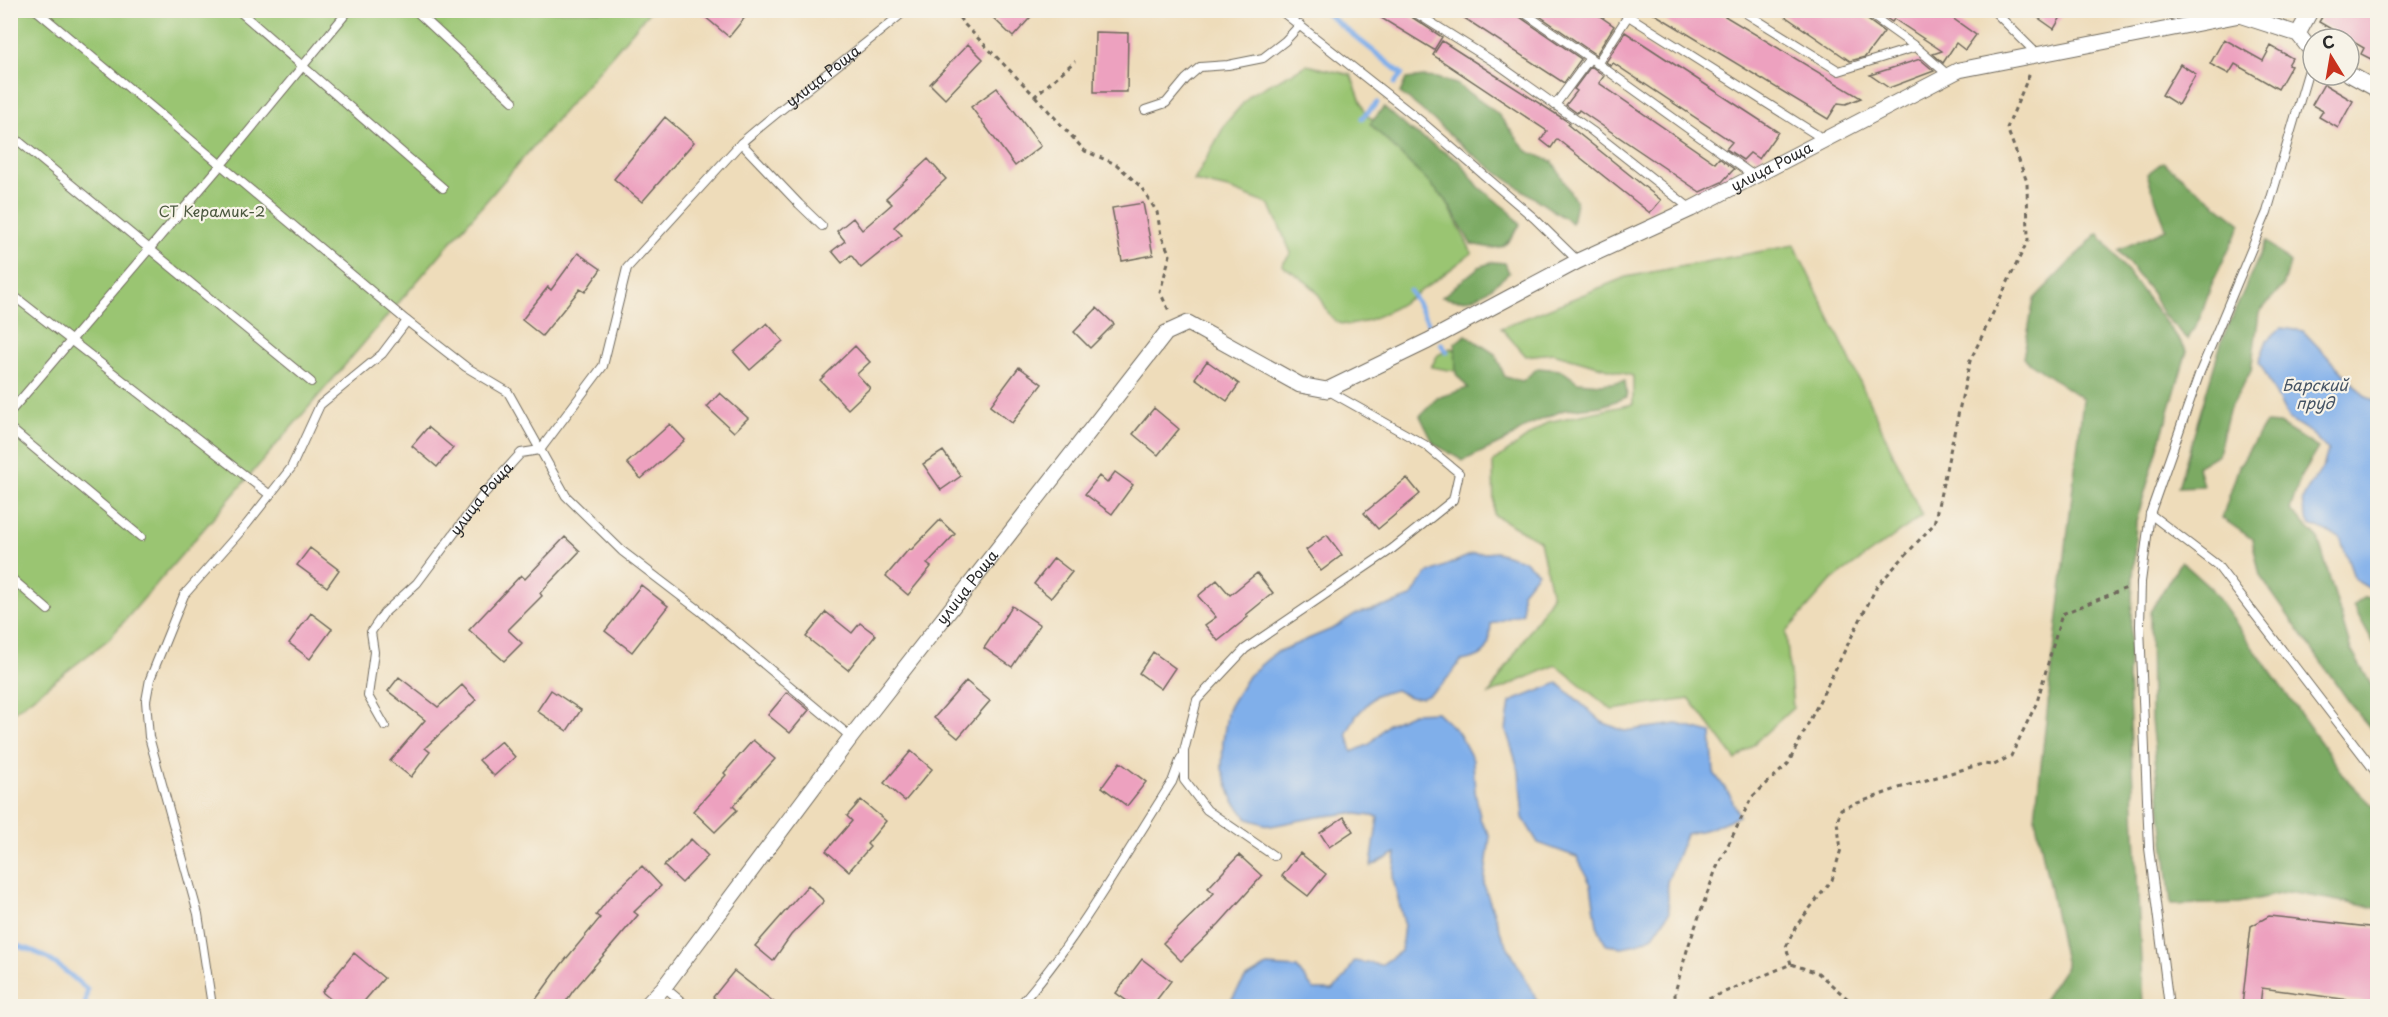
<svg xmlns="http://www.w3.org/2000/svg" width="2388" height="1017" font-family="'Playpen Sans',sans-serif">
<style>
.green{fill:#9ac572;stroke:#62784e;stroke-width:1.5}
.forest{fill:#7baa64;stroke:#536a48;stroke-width:1.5}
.water{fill:#80afea;stroke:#566d8a;stroke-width:1.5}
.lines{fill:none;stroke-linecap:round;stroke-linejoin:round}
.stream{stroke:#80afea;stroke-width:5}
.building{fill:#eda1bf}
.lane-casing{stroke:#6f695d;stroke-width:10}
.street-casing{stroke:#6f695d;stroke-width:17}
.path{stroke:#6f695d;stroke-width:3;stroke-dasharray:4.5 4.5;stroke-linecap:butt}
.lane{stroke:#fff;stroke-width:8}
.street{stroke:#fff;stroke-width:15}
.labels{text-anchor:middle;stroke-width:4.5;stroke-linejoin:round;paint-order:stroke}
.street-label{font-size:15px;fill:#2b2b2b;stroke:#f7f3e8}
.park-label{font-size:15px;fill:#4c5940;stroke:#f7f3e8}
.water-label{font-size:16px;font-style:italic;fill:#445364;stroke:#f7f3e8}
</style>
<rect width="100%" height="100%" fill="#f7f3e8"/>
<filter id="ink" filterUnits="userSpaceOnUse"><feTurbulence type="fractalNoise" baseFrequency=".0167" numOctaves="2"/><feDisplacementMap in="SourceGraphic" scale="12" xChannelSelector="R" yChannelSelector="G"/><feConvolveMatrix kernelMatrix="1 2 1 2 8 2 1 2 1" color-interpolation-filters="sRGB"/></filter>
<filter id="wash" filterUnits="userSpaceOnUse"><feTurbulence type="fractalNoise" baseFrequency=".008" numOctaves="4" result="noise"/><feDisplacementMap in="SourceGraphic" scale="24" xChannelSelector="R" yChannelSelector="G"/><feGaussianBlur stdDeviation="1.35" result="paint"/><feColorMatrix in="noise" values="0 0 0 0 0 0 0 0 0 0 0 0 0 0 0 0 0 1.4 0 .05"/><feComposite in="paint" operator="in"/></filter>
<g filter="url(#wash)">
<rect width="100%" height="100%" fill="#eedcba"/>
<!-- green -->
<path class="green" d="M11 11H650L109 639 11 714Z
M1307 65 1351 75 1366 115 1422 152 1472 253C1448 271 1369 336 1339 323 1325 316 1325 300 1315 290 1306 280 1293 273 1282 265L1291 253 1270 205 1232 190 1194 181 1226 123 1251 94Z
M1794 245 1844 347 1922 516 1831 581 1786 632 1793 708 1736 760 1690 699 1612 710 1556 665 1489 694 1552 596 1540 541 1494 515 1493 462 1548 422 1633 404V376L1553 353 1526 356 1501 328 1626 277Z
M1451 348 1463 353 1469 367 1455 371 1431 367 1438 355Z"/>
<!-- forest -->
<path class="forest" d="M1424 77 1436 78 1456 84 1497 113 1527 151 1553 162 1576 202 1572 223C1538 200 1502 178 1470 152 1446 133 1426 111 1400 93L1406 79Z
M1384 107 1410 130 1460 162 1479 187 1510 212 1520 225C1502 252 1503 250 1471 244L1446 200 1370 124Z
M2163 162 2241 224 2211 286 2201 316 2188 339 2163 315 2152 293 2118 250 2166 229 2147 174Z
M2098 233 2187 351 2136 522 2128 678 2143 1006H2039L2066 966 2035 817 2083 399 2023 358 2034 299Z
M2266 241 2290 263 2284 284 2259 313 2251 371 2229 410 2218 454 2198 466 2203 486 2178 487 2222 340Z
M1493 262 1505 263 1509 273C1486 292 1474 307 1442 297L1479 267Z
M1466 335 1495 354 1505 377 1522 381 1538 368 1561 370 1578 382 1601 384 1625 381 1627 397 1602 406 1564 410 1529 425 1507 440 1463 461 1434 444 1420 416 1437 398 1468 388 1456 374 1455 343Z
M2265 423 2279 424 2318 448 2301 476 2290 510 2318 538 2351 650 2377 695V736L2355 710 2260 576 2252 539 2222 518 2239 466Z
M2181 561 2210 587 2349 782 2377 810V908L2289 892 2239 903 2171 905 2151 720 2150 612Z
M2377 597H2378L2377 649 2353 606 2364 598Z"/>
<!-- water -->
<path class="water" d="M2281 328 2303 331 2366 397 2377 401V589L2372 590 2355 580 2340 537 2310 525C2293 495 2308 493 2322 468 2325 463 2326 456 2328 450L2310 432 2289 419 2259 362 2267 340Z
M1496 552 1523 560 1538 572 1522 592 1523 613 1491 624C1489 649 1489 657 1461 661 1450 676 1431 703 1409 697 1405 695 1400 692 1396 690L1376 695 1356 716 1347 733 1352 752 1370 744 1388 724 1413 713 1437 712 1458 732 1473 760 1475 791 1481 822 1490 836 1484 885 1502 936 1540 1006H1227L1245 979 1267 966 1297 968 1314 990H1333L1346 976 1354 961 1381 965 1401 951 1404 923 1393 879 1396 853 1371 866 1378 817 1350 813 1317 817 1271 826 1248 819 1233 800 1222 769 1223 740 1228 709 1248 676 1275 653 1334 628 1355 614 1386 606 1411 597 1426 574 1473 554Z
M1558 683 1602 722 1624 731 1677 724 1711 733 1714 773 1730 795 1739 816 1708 829 1686 834 1667 882 1669 913 1653 936 1637 944 1622 947 1606 945 1597 925 1591 885 1577 857 1538 843 1523 818 1519 771 1506 730 1510 702Z"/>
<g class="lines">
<!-- stream -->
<path class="stream" d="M1322 10 1402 74 1395 83
M1362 118 1377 103
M1410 291 1429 324
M1441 344 1447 352
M10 945C41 948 64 970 87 989L85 1006"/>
</g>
<g id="blocks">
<!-- building -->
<path class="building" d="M697 10H751L729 37Z
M985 10H1037L1013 37Z
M1368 10H1401L1442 37 1434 50Z
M1452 10H1514L1517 15 1581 59 1564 83Z
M1531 10H1591L1614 26 1596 55Z
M1648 10H1715L1861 98 1846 104 1838 103 1828 119Z
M1776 10H1858L1861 15 1884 32 1865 57 1850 61Z
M1875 10H1941L1976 35 1965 50 1956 43 1943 63 1933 54 1942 51 1894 19 1892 22Z
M2027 10H2065L2054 29Z
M2326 10H2378V56L2373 60 2361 54 2364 48 2319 22Z
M1095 32 1128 33 1127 92H1094Z
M1625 32 1778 132 1759 159 1750 153 1743 160 1726 149 1732 142 1613 63 1611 66 1606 62Z
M2224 39 2263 61 2271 46 2292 58 2288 65 2291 66 2278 89 2235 64 2229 74 2210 64Z
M1442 41 1570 123 1568 125 1661 200 1650 213 1557 139 1551 148 1541 140 1547 131 1433 55Z
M968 44 983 59 945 99 930 84Z
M1920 59 1934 71 1889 88 1870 75Z
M2180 64 2196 74 2178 105 2162 95Z
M1591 66 1604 76 1599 83 1715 163 1719 158 1734 169 1722 182 1700 192 1579 110 1577 113 1566 105 1577 91 1574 89Z
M2324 84 2353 101 2338 128 2319 117 2323 111 2312 105Z
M997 88 1041 146 1015 166 971 107Z
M665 117 694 142 642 202 614 179Z
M928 159 946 179 894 227 902 235 861 268 851 255 842 263 832 251 845 241 837 231 853 218 862 230 892 204 886 198Z
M1143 203 1153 255 1122 261 1112 208Z
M578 253 601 269 585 292 580 289 542 336 522 320 548 287 551 290Z
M1097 308 1114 324 1090 348 1074 332Z
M767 323 783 341 750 370 734 352Z
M855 346 870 362 857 374 870 388 848 409 820 380Z
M1207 361 1239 384 1227 401 1195 378Z
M1019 367 1042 384 1012 423 990 406Z
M720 393 748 418 734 432 707 407Z
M1154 408 1179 429 1158 455 1133 434Z
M670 424 685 440 641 479 627 463Z
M428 427 453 448 437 467 412 446Z
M943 451 961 476 941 490 923 464Z
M1115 472 1133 485 1112 514 1085 494 1099 476 1107 483Z
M1407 478 1420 494 1378 529 1364 513Z
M940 520 955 534 927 564 931 567 908 595 886 576 909 549 911 550Z
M1327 535 1342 555 1321 571 1306 550Z
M565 537 580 551 540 593 542 596 508 630 522 643 504 661 469 630 521 575 525 579Z
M310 548 339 570 327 587 297 565Z
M1054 558 1072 572 1051 598 1034 584Z
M1257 573 1273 593 1246 615 1248 617 1218 641 1205 625 1216 617 1198 596 1217 580 1230 595Z
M641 585 668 606 632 652 605 631Z
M1012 606 1040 625 1012 667 984 648Z
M826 612 852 633 860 623 876 635 848 670 806 637Z
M311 613 332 629 310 659 289 643Z
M1153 652 1175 668 1161 689 1139 673Z
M399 677 438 707 462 685 476 700 425 748 430 752 411 777 390 761 425 720 388 691Z
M966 681 990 701 958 738 934 718Z
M551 690 581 710 567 731 537 711Z
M787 692 809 710 790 733 768 715Z
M753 740 775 759 733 806 737 810 715 832 693 811 726 775 724 773Z
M501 741 515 757 494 776 479 760Z
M911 751 932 769 905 801 884 783Z
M1120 762 1146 782 1127 806 1102 787Z
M861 800 886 821 867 844 870 847 849 871 826 851 852 821 847 816Z
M1344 817 1353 831 1329 847 1320 833Z
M691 839 708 856 682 883 664 866Z
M1300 853 1326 874 1308 896 1282 876Z
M1239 855 1262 876 1219 924 1181 961 1163 943 1214 893 1208 888Z
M642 866 661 886 634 912 638 915 573 991 563 1006H531L561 965 600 918 596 915 610 897Z
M808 885 824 901 791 935 773 961 755 946Z
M2269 916 2378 928V1004L2262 988 2260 1006H2242L2251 926Z
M354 953 384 978 360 1006H339L322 992Z
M1142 959 1171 981 1152 1006H1134L1116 993Z
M734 971 779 1006H725L713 997Z"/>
</g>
</g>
<g filter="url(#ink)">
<use href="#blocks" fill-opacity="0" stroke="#6f695d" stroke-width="1.5"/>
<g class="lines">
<!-- lane casing -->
<g class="lane-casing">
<g id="lane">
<path d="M238 10 443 188"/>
<path d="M349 10 221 165 407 321"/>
<path d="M415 10 513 101"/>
<path d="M1280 10 1422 122 1534 218 1578 261"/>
<path d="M1411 10 1499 65 1592 131 1691 209"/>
<path d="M1520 10 1590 58 1754 176"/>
<path d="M1619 10 1825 140"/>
<path d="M1741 10 1839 71 1916 47 1948 75"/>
<path d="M1864 10 1916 47"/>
<path d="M1993 10 2037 54"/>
<path d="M1597 64 1628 16"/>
<path d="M1555 105 1590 58"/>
<path d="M1145 110 1166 103 1186 79 1200 67 1228 65 1263 58 1285 41 1300 25"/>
<path d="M10 134 311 382"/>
<path id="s1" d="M822 226 799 204 741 143C794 97 852 56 906 10"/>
<path d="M10 293 270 495"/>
<path d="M10 412 221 165 36 10"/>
<path d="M10 428 141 537"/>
<path d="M2150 514 2217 565 2378 775"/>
<path d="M10 577 48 610"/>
<path id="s2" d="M385 726 368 696 374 652 371 632 384 613 417 583 482 496 521 453 540 450 603 366 627 268 741 143"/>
<path d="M1274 856 1207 810 1184 780V751L1197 700 1245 649 1392 549 1453 500 1459 473 1425 445 1327 390"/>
<path d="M664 987 687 1006"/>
<path d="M212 1006 198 914 149 737 146 701 150 679 184 595 247 524 291 468 320 405 382 354 407 321 466 367 508 392 566 496 622 551 699 610 851 737"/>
<path d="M1019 1006C1076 942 1125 855 1172 782L1181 758"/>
<path d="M2169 1006 2149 848 2140 626 2141 582 2150 514 2200 372 2267 212 2313 56"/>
</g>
</g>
<!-- street casing -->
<g class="street-casing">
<g id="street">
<path d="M2233 13 2298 34 2313 53"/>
<path d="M2298 34 2311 10"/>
<path d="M2349 74 2378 90"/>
<path id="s3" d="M646 1006 664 987 851 737 1166 333 1188 323 1300 385 1327 390 1428 341 1578 261 1691 209 1959 70 2240 15"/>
</g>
</g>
<!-- path -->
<path class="path" d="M954 10 963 23 1035 96 1075 61
M1035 96 1085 151 1116 164 1141 187 1157 212 1161 235 1170 255 1160 292 1170 313
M1791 964 1786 947 1796 926 1832 880 1841 849 1837 822 1841 809 1902 787 1982 764 1994 765 2011 756 2037 702 2062 614 2129 587
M1675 1002 1683 1006
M1675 1006V992L1688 947 1716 869 1752 797 1788 764 1877 586 1934 524 1970 361 2028 240 2027 182 2007 128 2030 73
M1692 1006 1791 964 1818 973 1856 1006"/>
<!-- lane -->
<use href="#lane" class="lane"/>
<!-- street -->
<use href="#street" class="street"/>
</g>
</g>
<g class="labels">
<!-- street labels -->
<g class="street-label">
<text dy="5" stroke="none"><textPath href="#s1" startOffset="222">улица Роща</textPath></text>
<text dy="5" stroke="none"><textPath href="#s3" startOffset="1528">улица Роща</textPath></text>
<text dy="5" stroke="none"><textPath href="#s2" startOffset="273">улица Роща</textPath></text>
<text dy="5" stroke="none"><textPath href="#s3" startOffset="528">улица Роща</textPath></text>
</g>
<!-- park labels -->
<g class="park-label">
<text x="212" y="217">СТ Керамик-2</text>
</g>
<!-- water labels -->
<g class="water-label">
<text x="2315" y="391">Барский<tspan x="2315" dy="18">пруд</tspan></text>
</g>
</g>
<!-- margin -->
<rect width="2388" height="1017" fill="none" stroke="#f7f3e8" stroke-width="36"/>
<!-- north arrow -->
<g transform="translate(2331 57) rotate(349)"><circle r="28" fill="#f7f3e8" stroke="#a5a39c" stroke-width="1.5"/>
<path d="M0-4.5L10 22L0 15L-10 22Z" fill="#c8321e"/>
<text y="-9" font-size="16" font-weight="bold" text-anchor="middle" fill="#2b2b2b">С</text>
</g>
</svg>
